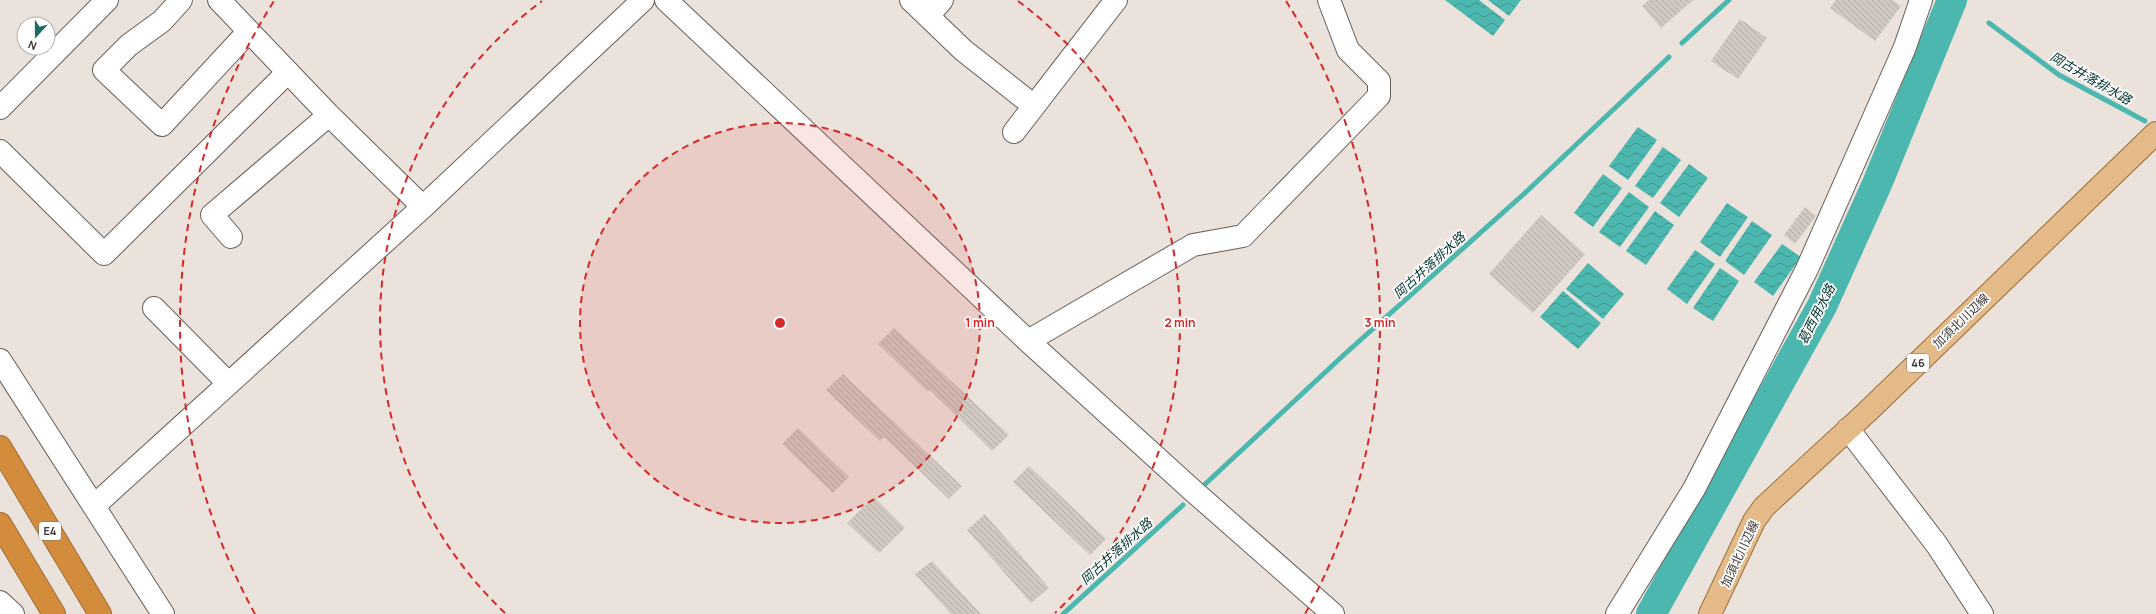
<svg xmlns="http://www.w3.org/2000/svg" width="2156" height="614" font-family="Manrope,'Noto Sans JP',sans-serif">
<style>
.water{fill:url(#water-waves)}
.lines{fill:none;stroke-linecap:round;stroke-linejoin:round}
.stream{stroke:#4cb7ae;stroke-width:5}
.river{stroke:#4cb7ae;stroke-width:30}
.building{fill:url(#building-back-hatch)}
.minor-casing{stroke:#665f59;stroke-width:24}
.major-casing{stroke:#9c6e38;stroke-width:24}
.highway-casing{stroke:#9c6e38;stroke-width:24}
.minor{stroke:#fff;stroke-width:22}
.major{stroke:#e4ba89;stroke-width:22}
.highway{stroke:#d28c3b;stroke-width:22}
.ring{fill:none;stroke:#d62828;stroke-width:2;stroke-dasharray:7 5}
.labels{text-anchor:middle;stroke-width:3.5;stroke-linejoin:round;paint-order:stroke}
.shield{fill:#fff;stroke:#747270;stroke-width:1}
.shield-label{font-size:11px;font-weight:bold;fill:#393633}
.street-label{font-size:12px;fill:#393633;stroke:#fff}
.water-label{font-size:13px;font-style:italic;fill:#00322f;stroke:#fff}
.centre{fill:#d62828;stroke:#fff;stroke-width:2}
.ring-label{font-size:12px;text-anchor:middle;font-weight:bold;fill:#d62828;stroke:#fff;stroke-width:3.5;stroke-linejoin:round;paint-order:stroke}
</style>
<defs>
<pattern id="water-waves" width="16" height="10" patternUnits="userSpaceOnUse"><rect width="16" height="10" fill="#4cb7ae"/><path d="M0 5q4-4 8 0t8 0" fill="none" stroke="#40968e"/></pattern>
<pattern id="building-back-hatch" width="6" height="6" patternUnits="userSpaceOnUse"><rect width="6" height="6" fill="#d1c9c1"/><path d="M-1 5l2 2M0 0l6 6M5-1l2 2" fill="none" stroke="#b4ada6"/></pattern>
</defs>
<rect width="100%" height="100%" fill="#ebe3db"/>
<!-- water -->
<path class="water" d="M1445 0H1479L1505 20 1493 36Z
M1488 0H1521L1509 16Z
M1638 127 1657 140 1628 180 1609 166Z
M1663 147 1681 160 1653 198 1635 186Z
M1689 164 1708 178 1679 217 1660 203Z
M1603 174 1622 188 1593 227 1574 213Z
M1629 192 1649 207 1620 247 1599 232Z
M1727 203 1748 217 1720 257 1700 242Z
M1655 211 1674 225 1646 265 1626 251Z
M1752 221 1772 235 1744 275 1725 261Z
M1782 244 1801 257 1773 296 1754 282Z
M1695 250 1715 264 1687 304 1667 289Z
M1588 263 1624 294 1603 319 1566 289Z
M1720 268 1739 281 1713 321 1693 308Z
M1563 291 1601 323 1578 349 1540 317Z"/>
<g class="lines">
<!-- stream -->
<path class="stream" d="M1989 23 2059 75 2145 121
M1682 43 1729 0
M1202 487 1347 352 1526 192 1669 57
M1063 614 1183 505"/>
<!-- river -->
<path class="river" d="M1651 614 1822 306 1877 184 1952 0"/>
</g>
<!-- building -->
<path class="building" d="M1649 0H1693L1661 28 1642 6Z
M1836 0H1893L1901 6 1875 41 1830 8Z
M1740 19 1767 38 1738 79 1711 61Z
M1805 207 1816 216 1795 244 1784 235Z
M1541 215 1585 254 1533 313 1489 274Z
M894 328 1009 435 992 451 930 390 928 392 878 344Z
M843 374 962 486 949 499 884 437 880 441 826 390Z
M798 428 849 477 833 493 782 444Z
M1029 466 1106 539 1090 555 1013 482Z
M874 497 905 528 879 553 847 523Z
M985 514 1049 588 1031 603 967 530Z
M932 561 981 614H951L915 574Z"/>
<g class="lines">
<!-- minor casing -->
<g class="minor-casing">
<path id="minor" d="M181 0 162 21 129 45 104 70 162 125 249 31
M219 0 329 115 423 207
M666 0 1028 341 1191 489 1333 614
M911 0 963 50 1034 106
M928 16 942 0
M0 108 107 0
M1014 132 1116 0
M0 151 104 254 288 72
M231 237 212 215 329 115
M154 308 228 383
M1028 341 1193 245 1243 236 1379 96V81L1348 50 1329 0
M0 360 163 614
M1848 429 1937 545 1982 614
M94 506 423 207 643 0
M0 602 13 614
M1617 614 1694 489 1807 269 1905 47 1921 0"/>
</g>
<!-- major casing -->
<g class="major-casing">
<path id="major" d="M1710 614 1754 521 1764 507 1867 412 2156 133"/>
</g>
<!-- highway casing -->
<g class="highway-casing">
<path id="highway" d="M0 447 100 614
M0 524 54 614"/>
</g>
<!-- minor -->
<use href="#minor" class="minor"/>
<!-- major -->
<use href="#major" class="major"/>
<!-- highway -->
<use href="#highway" class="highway"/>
</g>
<!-- distance rings -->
<circle cx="780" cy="323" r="200" fill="#d62828" fill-opacity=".12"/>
<g class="ring">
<circle cx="780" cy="323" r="200"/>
<path d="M505 613A400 400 0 0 1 542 1M1018 1A400 400 0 0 1 1055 613"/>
<path d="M255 614A600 600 0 0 1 274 1M1286 1A600 600 0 0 1 1305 614"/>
</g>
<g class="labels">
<!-- shield labels -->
<g class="shield">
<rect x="1907" y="354" width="22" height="18" rx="3"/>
<rect x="39" y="522" width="22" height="18" rx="3"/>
</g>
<g class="shield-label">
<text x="1918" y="367">46</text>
<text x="50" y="535">E4</text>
</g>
<!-- street labels -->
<g class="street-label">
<text transform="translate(1961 321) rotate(-44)" y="4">加須北川辺線</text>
<text transform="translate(1740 554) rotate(-65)" y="4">加須北川辺線</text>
</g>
<!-- water labels -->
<g class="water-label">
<text transform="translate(2091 78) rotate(30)" y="5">岡古井落排水路</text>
<text transform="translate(1429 265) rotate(-42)" y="5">岡古井落排水路</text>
<text transform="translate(1816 314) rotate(-63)" y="5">葛西用水路</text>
<text transform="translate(1116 551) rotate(-42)" y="5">岡古井落排水路</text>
</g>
</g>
<circle cx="780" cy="323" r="6" class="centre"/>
<g class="ring-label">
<text x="980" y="327">1 min</text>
<text x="1180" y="327">2 min</text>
<text x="1380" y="327">3 min</text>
</g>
<!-- north arrow -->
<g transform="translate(36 36) rotate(201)"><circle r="19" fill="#ffffff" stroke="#b0afad"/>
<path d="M0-3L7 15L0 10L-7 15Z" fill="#206a64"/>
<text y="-6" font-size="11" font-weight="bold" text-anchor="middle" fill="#393633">N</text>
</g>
</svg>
